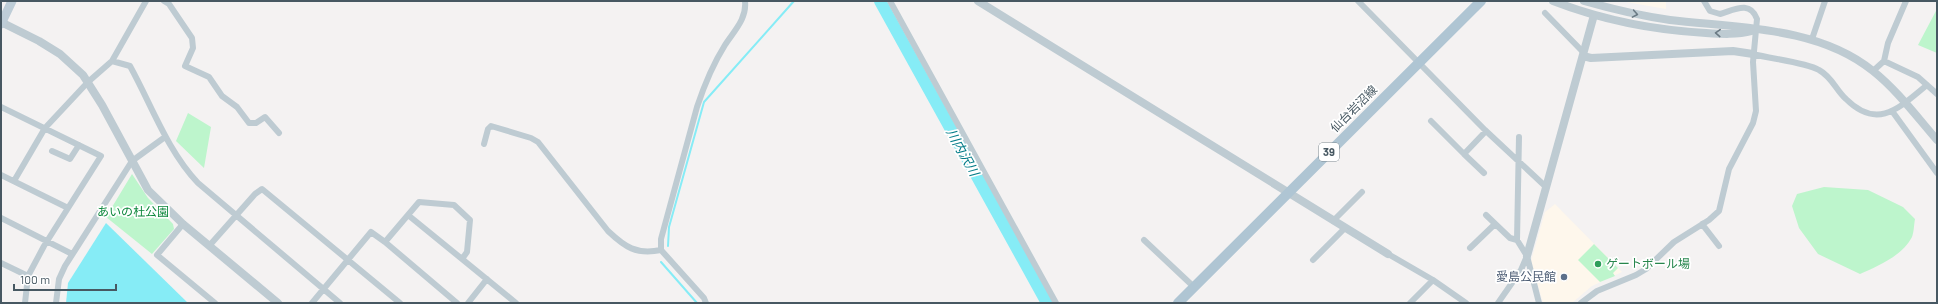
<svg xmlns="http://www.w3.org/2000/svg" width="1938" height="304" font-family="Barlow,'Noto Sans JP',sans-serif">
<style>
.commercial{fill:#fef7ec}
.green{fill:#bdf5cc}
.water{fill:#86ecf6}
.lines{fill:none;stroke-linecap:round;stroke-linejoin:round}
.stream{stroke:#86ecf6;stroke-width:2}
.river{stroke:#86ecf6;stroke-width:12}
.minor{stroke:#becbd2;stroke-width:6}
.tertiary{stroke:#becbd2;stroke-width:8}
.secondary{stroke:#becdd7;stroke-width:9}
.primary{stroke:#afc5d3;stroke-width:10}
.oneway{stroke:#6b7a84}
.leisure-dot{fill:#2e9e5b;stroke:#fff;stroke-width:1.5}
.service-dot{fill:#5c6f8a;stroke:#fff;stroke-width:1.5}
.labels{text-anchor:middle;stroke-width:3.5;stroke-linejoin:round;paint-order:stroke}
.shield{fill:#fff;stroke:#7e8a91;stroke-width:1}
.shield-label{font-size:11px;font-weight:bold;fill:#475862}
.street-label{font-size:12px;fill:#475862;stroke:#fff}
.park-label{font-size:12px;fill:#0d883c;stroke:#fff}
.leisure-label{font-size:12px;fill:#27864d;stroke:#fff;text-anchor:start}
.service-label{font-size:12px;fill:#4e5e75;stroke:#fff;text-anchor:end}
.water-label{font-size:13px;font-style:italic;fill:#057d89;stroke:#fff}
</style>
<rect width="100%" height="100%" fill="#f4f2f2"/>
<!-- commercial -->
<path class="commercial" d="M1620 1H1666V9L1626 2Z
M1555 204 1622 272 1592 286 1572 303H1543L1531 261 1545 212Z"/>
<!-- green -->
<path class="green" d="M1937 9V53L1918 45Z
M188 113 211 127 204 168 176 141Z
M132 174 148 198 173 224 174 229 152 254 106 217Z
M1824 187 1868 190 1903 207 1915 219C1914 224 1914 232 1912 237 1902 256 1878 266 1860 274L1818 254 1799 228 1792 206 1797 194Z
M1594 244 1618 268 1613 273 1615 276 1600 282 1578 260Z"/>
<!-- water -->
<path class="water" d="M106 223 188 303H66L68 283Z"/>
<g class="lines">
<!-- stream -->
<path class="stream" d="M668 246 669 227 704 102 794 1
M661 262 697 303"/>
<!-- river -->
<path class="river" d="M880 1 1047 303"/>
<!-- minor -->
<path class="minor" d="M164 1 169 4 192 38 193 48 185 66 209 77 222 96 237 107 249 123H256L265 117 279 133
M890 1 1056 303
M1358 1 1485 130 1545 186
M1545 13 1584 53
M1812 39 1825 1
M1753 54C1771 59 1805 62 1819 70 1832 77 1836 90 1846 99 1878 131 1900 107 1927 85
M112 61 130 66C152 106 167 150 198 183L340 303
M1884 61 1918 77 1937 94
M1873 71 1884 61 1888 43 1906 1
M1 107 101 156 44 246 28 276 25 303
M1892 111 1937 173
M1431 121 1464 154
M484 144 488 129 491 126 531 138 538 142 608 231C625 247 636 255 661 250
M52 151 70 159 79 145
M1484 173 1464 154 1486 131
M1 175 68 208
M14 181 45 128 88 82 112 61 146 1
M408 215 516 303
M1486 215 1510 238 1517 240 1527 256 1539 303
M1 218 72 254
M1333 221 1362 192
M183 224 157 255 215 303
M1702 224 1719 246
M1144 240 1194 287
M1517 240 1519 137
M385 242 419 202 454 205 470 220 467 252 462 259
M209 246 255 194 262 189 400 303
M1470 248 1495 224
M1388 254 1433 280 1466 303
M1313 260 1345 228
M1 263 28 276
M56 303 59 279 65 266 132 161 165 137
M312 303 371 232 385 242 457 303
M468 303 487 279
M706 303 704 298 661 250V239L697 107C704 86 713 64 725 45 734 31 747 19 745 1
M1410 303 1433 280
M1498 303 1521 270 1527 256
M1581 303 1597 291 1636 275 1646 269 1674 242 1709 220 1719 211 1729 169 1753 123 1756 111 1753 62 1757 19C1750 0 1734 10 1720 14L1710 11 1704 1"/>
<!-- tertiary -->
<path class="tertiary" d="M978 1 1388 254
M1553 1C1602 20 1653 30 1706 33 1721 34 1737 35 1752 31
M1584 1C1612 9 1641 16 1670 20 1737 28 1818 26 1873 71 1897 90 1917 117 1937 140
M1 22 39 41 60 54 83 75 102 105 148 190 183 224 278 303
M1583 56 1591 58 1733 51 1753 54
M1527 256 1594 15"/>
<!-- secondary -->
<path class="secondary" d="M1 24 12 1"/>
<!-- primary -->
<path class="primary" d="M1178 303 1481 1"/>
</g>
<!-- one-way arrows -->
<defs><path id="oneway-chevron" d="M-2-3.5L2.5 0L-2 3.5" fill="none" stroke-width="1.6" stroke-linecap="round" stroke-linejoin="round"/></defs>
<g class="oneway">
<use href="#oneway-chevron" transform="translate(1635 14) rotate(10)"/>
<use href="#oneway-chevron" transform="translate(1718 33) rotate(-177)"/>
</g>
<!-- markers -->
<circle class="leisure-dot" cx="1598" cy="264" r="4"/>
<circle class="service-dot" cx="1564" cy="277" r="4"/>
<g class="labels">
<!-- shield labels -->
<rect class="shield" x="1319" y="143" width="20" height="18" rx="3"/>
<g class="shield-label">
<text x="1329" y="156">39</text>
</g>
<!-- street labels -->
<g class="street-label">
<text transform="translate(1354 109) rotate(-45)" y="4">仙台岩沼線</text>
</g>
<!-- park labels -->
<g class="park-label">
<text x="133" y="216">あいの杜公園</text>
</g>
<!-- leisure labels -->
<g class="leisure-label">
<text x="1606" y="268">ゲートボール場</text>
</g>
<!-- service labels -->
<g class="service-label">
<text x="1556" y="281">愛島公民館</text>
</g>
<!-- water labels -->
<g class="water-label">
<text transform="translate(963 152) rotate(61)" y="5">川内沢川</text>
</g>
</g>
<!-- border -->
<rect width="1938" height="304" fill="none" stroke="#475862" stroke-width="4"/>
<!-- scale -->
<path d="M14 284v6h102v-6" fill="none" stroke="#475862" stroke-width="2"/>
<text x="20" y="284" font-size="12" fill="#475862" stroke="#ffffff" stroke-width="3" paint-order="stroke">100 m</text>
</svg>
